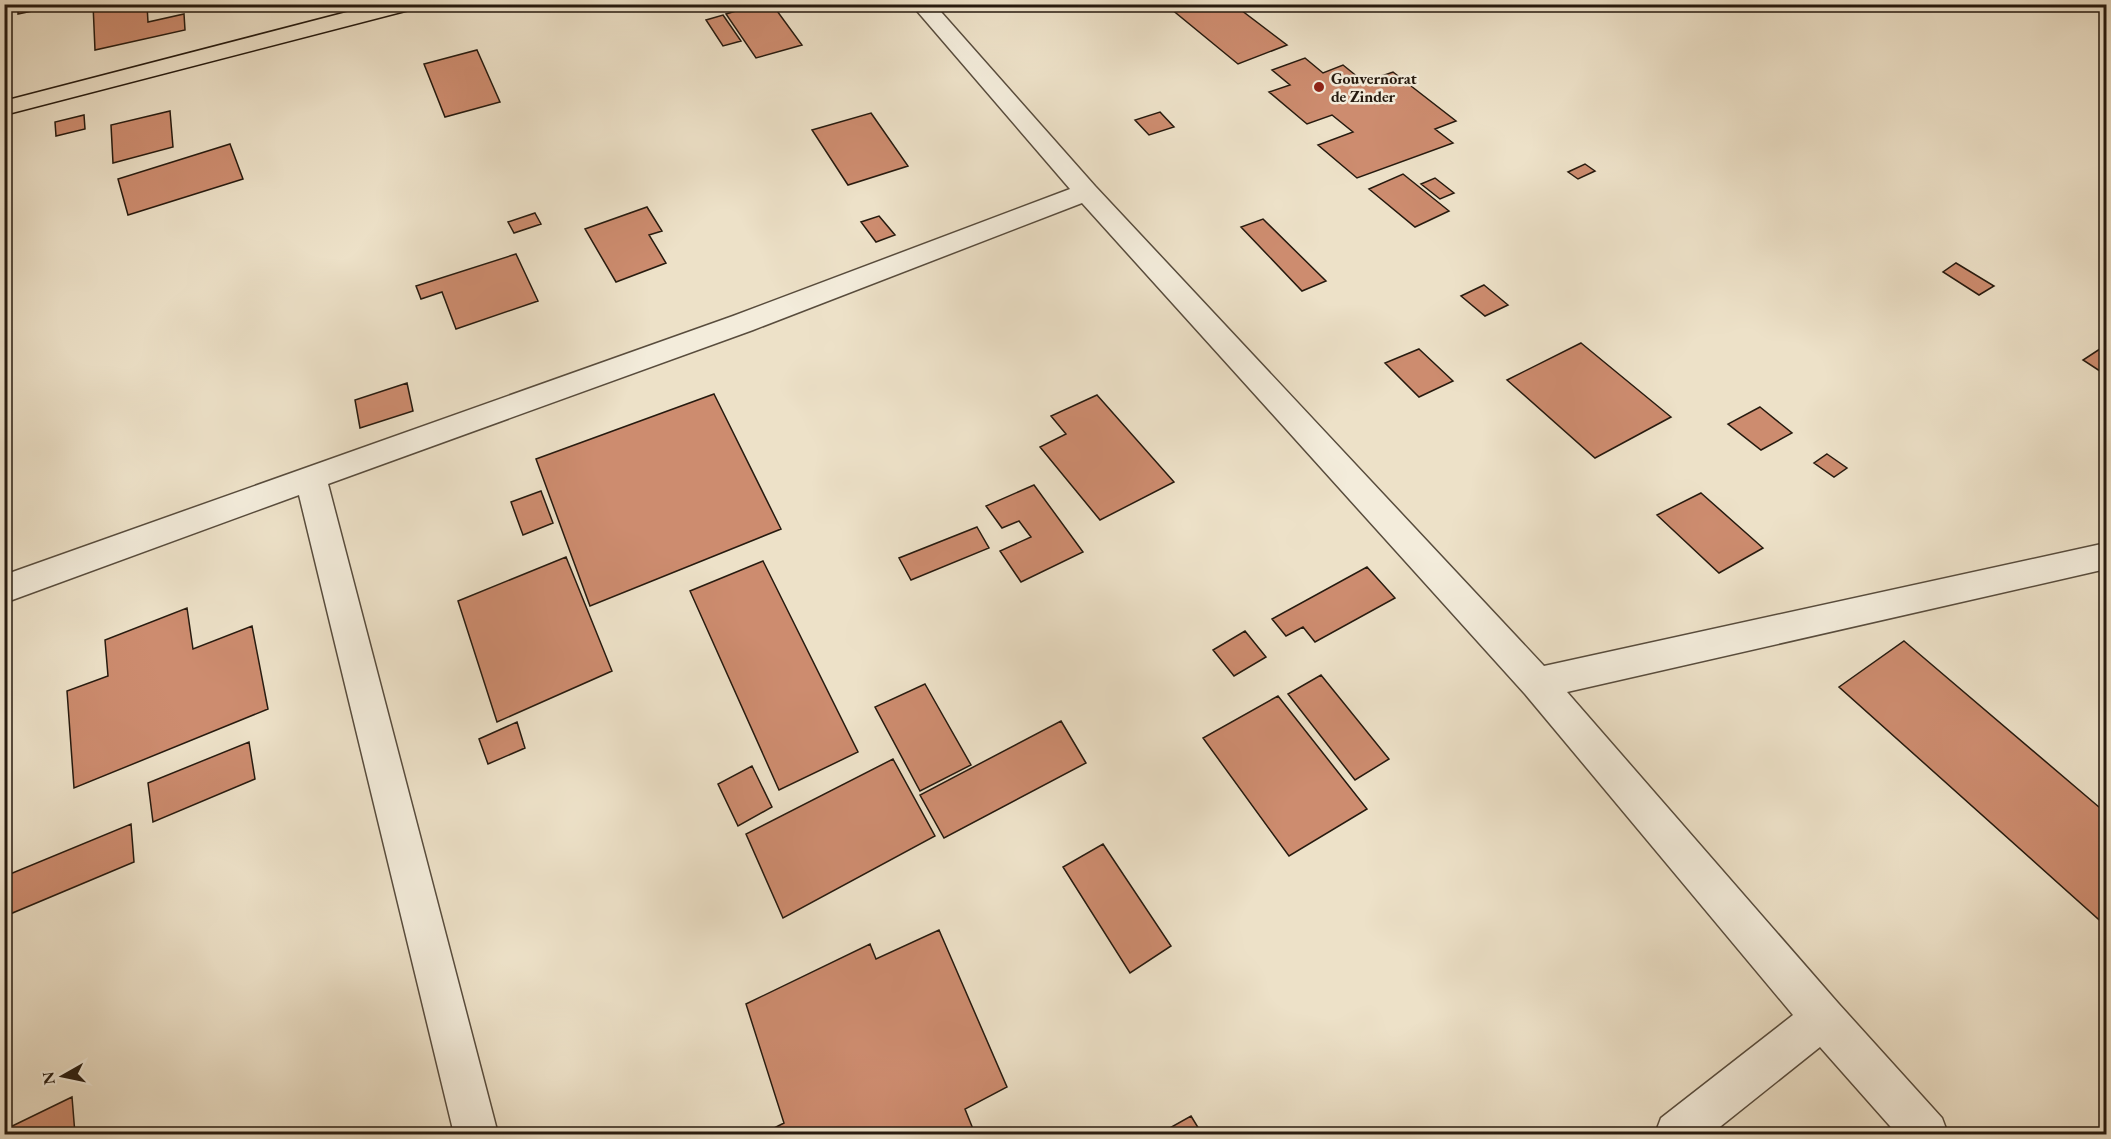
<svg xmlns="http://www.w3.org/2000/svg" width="2111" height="1139" font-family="'EB Garamond',serif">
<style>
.building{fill:#cd8c6f;stroke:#261a0f;stroke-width:1.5}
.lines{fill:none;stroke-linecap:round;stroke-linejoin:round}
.street-casing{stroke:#584c3d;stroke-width:3}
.highway-casing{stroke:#261a0f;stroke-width:3}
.street{fill:#f3ecdb;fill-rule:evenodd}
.highway{fill:#ede1c8;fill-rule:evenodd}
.poi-dot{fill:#8f2418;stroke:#f3ecdb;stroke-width:2}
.labels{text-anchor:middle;stroke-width:5;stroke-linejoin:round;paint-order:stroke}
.far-poi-label{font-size:16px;font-weight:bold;fill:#261a0f;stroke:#f3ecdb;text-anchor:start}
</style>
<rect width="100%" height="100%" fill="#ede1c8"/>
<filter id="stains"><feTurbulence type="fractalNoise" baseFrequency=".00333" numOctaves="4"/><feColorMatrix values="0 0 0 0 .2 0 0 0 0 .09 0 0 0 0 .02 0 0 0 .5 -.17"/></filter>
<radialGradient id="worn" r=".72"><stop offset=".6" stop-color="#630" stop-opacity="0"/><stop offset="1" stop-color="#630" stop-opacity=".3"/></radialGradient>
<!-- building -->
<path class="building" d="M18 4H42L41 9 18 14Z
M93 4H150L147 5 148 22 184 14 185 30 95 50Z
M759 4H772L802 45 756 58 726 14Z
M1165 4H1233L1287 45 1238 64Z
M723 15 741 41 723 46 706 20Z
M477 50 500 102 445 117 424 64Z
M1305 58 1323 73 1343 65 1364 82 1393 72 1456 121 1435 129 1453 143 1357 178 1318 145 1353 132 1332 115 1307 124 1269 92 1290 85 1272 70Z
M170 111 173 147 113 163 111 125Z
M1160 112 1174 127 1149 135 1135 120Z
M871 113 908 166 848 185 812 130Z
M84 115 85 129 56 136 55 122Z
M230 144 243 179 128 215 118 179Z
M1585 164 1595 171 1578 179 1568 172Z
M1403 174 1449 211 1415 227 1369 189Z
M1435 178 1454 193 1440 199 1421 184Z
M647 207 662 231 649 235 666 263 616 282 585 229Z
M535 213 541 224 514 233 508 222Z
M879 216 895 235 876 242 861 222Z
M1263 219 1326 281 1302 291 1241 227Z
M516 254 538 301 456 329 442 292 421 299 416 286Z
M1956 263 1994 286 1979 295 1943 272Z
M1484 285 1508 305 1485 316 1461 296Z
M1581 343 1671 417 1595 458 1507 380Z
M2106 345V375L2083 360Z
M1419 349 1453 381 1419 397 1385 363Z
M407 383 413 411 360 428 355 400Z
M714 394 781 529 590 606 536 459Z
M1097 395 1174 482 1100 520 1040 447 1066 434 1051 416Z
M1760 407 1792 433 1761 450 1728 424Z
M1827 454 1847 468 1834 477 1814 463Z
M1034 485 1083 552 1021 582 1000 551 1031 537 1019 521 1002 528 986 506Z
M541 491 553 523 523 535 511 502Z
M1701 493 1763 548 1719 573 1657 515Z
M977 527 989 548 911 580 899 558Z
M566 557 612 671 497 722 458 601Z
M763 561 858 752 779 790 690 591Z
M1367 567 1395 598 1315 642 1303 627 1286 636 1272 619Z
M187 608 193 649 252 626 268 709 74 788 67 691 108 676 105 640Z
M1245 631 1266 657 1234 676 1213 650Z
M1904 641 2106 813V926L1839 687Z
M1321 675 1389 759 1355 780 1288 694Z
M925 684 971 765 920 791 875 707Z
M1278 696 1367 809 1289 856 1203 738Z
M1061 721 1086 763 944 838 920 795Z
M517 722 525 748 488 764 479 739Z
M249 742 255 779 153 822 148 783Z
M893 759 935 836 783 918 746 834Z
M752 766 772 807 738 826 718 784Z
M131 824 134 862 10 914V874Z
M1103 844 1171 946 1130 973 1063 867Z
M939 930 1007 1087 965 1109 975 1134H762L784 1123 746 1004 870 944 876 959Z
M72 1097 75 1134H4V1130Z
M1191 1116 1202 1134H1159Z"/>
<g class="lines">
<!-- street casing -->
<g class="street-casing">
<path id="street" d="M911 4H934L1095 186 1544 666 2106 543V569L1567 692 1838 1003 1942 1118 1948 1134H1897L1820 1047 1711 1134H1655L1661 1118 1793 1015 1525 694 1082 203 753 330 328 484 498 1134H454L299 495 4 603V575L733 316 1070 189Z"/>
</g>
<!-- highway casing -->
<g class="highway-casing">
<path id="highway" d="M378 4H416L413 9 4 115V101Z"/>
</g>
<!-- street -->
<use href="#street" class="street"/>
<!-- highway -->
<use href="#highway" class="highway"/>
</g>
<!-- markers -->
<circle class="poi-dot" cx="1319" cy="87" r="6"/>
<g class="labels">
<!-- far-poi labels -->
<g class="far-poi-label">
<text x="1331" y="84">Gouvernorat<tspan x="1331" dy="18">de Zinder</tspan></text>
</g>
</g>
<!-- margin -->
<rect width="2111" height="1139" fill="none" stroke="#ede1c8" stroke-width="24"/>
<rect x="6" y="6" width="2099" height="1127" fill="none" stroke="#261a0f" stroke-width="3"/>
<rect x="12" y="12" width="2087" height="1115" fill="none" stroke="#261a0f" stroke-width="1.5"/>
<!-- north arrow -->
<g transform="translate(63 1076) rotate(261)" stroke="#f3ecdb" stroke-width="4.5" paint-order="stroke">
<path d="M0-4.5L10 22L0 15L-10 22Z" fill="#261a0f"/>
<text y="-9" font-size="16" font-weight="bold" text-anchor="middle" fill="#261a0f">N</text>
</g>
<rect width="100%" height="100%" filter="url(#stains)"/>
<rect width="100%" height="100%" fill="url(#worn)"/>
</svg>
